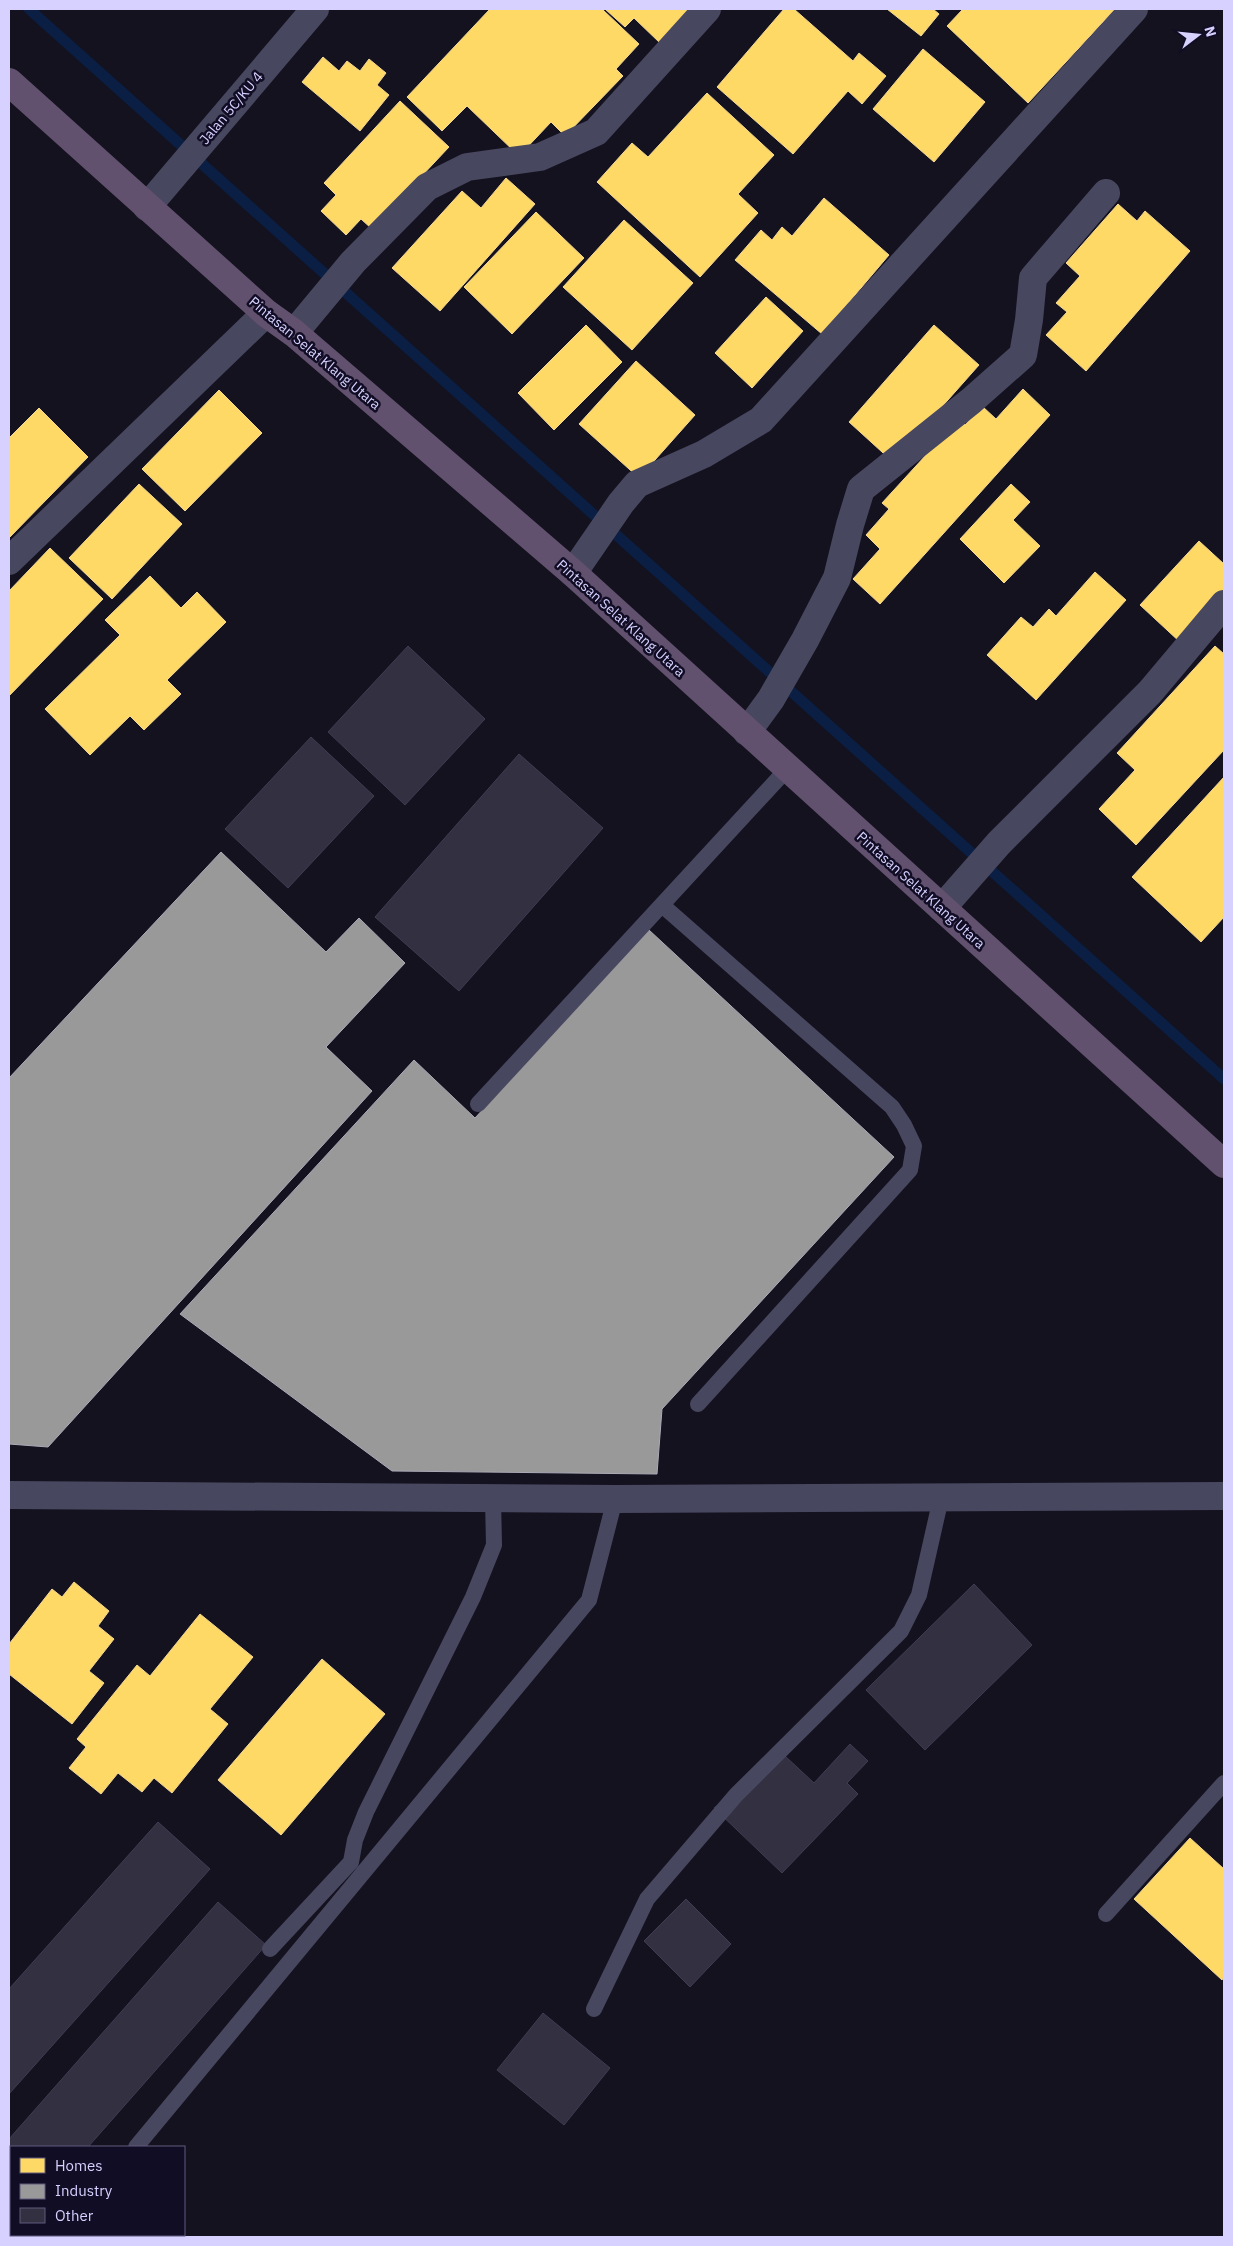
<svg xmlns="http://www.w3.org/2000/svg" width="1233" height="2246" font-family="'IBM Plex Sans',sans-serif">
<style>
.homes{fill:#ffd966;stroke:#f3d794}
.industry{fill:#999;stroke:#abaab8}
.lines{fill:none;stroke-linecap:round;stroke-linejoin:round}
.stream{stroke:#0a1f43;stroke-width:11}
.building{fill:#323041;stroke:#413c54}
.service{stroke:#484760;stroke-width:16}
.minor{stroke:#484760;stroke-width:28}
.trunk{stroke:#61506e;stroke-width:28}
.labels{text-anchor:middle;stroke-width:5;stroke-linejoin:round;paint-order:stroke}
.street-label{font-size:14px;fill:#d6d1ff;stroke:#110d24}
</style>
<rect width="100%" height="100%" fill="#14121f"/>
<!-- homes -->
<path class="homes" d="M490 9H602L639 44 616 69 623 76 565 136 551 122 519 156 467 106 442 131 407 97Z
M605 9H692L660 43 634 18 625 27Z
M784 9H794L853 61 859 53 886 76 862 104 848 91 793 154 717 87Z
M887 9H933L939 14 921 36Z
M963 9H1115L1028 103 947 26Z
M923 49 985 102 934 162 873 109Z
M323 57 339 71 347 61 360 71 369 59 386 73 377 85 389 95 360 131 302 82Z
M707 93 774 155 738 194 758 213 700 277 597 182 632 143 648 157Z
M400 101 449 147 372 229 361 219 346 235 321 211 336 195 324 183Z
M506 178 535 204 440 311 392 268 462 191 481 208Z
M824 198 889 255 822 334 735 260 761 230 772 240 782 227 792 236Z
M1118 204 1137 221 1145 211 1190 251 1086 371 1046 335 1067 312 1056 303 1080 276 1066 263Z
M536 212 584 258 512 334 464 287Z
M624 220 693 283 632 350 563 287Z
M766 297 803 331 752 388 715 353Z
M586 325 622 362 554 430 518 393Z
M934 325 979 365 893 462 849 422Z
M636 361 695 415 639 478 579 424Z
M1023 389 1050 415 880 604 853 579 880 549 866 535 889 509 882 503 959 419 965 425 982 406 996 419Z
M219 390 262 433 185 511 142 469Z
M39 408 88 457 9 538V438Z
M139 484 182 524 112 599 69 558Z
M1011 484 1030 502 1013 520 1040 546 1004 583 960 539Z
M1199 541 1224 564V596L1181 643 1140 605Z
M50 548 103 599 9 696V591Z
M1095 572 1126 600 1036 700 987 655 1021 617 1033 627 1049 609 1056 616Z
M150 576 181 608 197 592 226 622 167 680 181 694 144 730 130 716 90 755 45 709 120 635 105 620Z
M1215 646 1224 654V750L1136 845 1099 809 1135 770 1117 753Z
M1224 777V917L1201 942 1132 877Z
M74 1582 109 1611 98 1626 114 1639 89 1671 104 1683 72 1724 9 1674V1644L52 1589 62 1597Z
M200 1614 253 1657 210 1709 228 1724 172 1793 154 1778 142 1792 118 1773 101 1794 69 1768 86 1747 77 1739 137 1665 150 1676Z
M322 1659 385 1714 281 1835 218 1780Z
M1190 1838 1224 1869V1977L1222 1980 1134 1899Z"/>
<!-- industry -->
<path class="industry" d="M221 852 326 952 359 918 405 963 326 1047 372 1091 48 1447 9 1444V1078Z
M649 930 894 1157 662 1409 657 1474 392 1471 180 1314 414 1060 475 1118Z"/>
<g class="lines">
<!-- stream -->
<path class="stream" d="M29 9 1224 1079"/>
</g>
<!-- building -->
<path class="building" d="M408 646 485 719 405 805 328 732Z
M311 737 374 796 288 888 225 829Z
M519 754 603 828 459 991 375 917Z
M974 1584 1032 1645 925 1750 866 1690Z
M850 1744 868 1761 847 1783 858 1794 782 1873 714 1808 784 1755 814 1783Z
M158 1822 210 1869 9 2094V1989Z
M686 1899 731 1944 690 1987 644 1941Z
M218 1902 266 1945 88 2147H11V2154L9 2151V2139Z
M543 2013 610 2068 564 2125 497 2070Z"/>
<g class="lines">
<!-- service -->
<path class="service" d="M662 905 892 1107 904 1125 914 1146 910 1170 698 1404
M478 1104 788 768
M1106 1914 1224 1783
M270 1949 351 1862 355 1840 366 1812 473 1597 494 1545 493 1499
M594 2009 647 1899 736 1795 901 1631 919 1595 941 1498
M136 2147 589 1600 615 1499
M61 2237 64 2235"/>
<!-- minor -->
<path class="minor" d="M147 207 315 9
M294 333 353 262 427 187 467 167 540 157 596 132 707 9
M9 561 266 313
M573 573 621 503 637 484 704 454 761 420 1134 9
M747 732 771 699 805 640 837 578 850 525 861 489 971 401 1023 355 1029 320 1033 278 1106 193
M942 908 999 843 1150 692 1224 604
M9 1495 615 1499 1224 1496"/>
<!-- trunk -->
<path class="trunk" d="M9 82 266 313 294 333 573 573 1224 1164"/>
</g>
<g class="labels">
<!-- street labels -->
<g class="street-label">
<text transform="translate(231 108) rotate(-50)" y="5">Jalan 5C/KU 4</text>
<text transform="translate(315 353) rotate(40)" y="5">Pintasan Selat Klang Utara</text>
<text transform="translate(621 618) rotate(42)" y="5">Pintasan Selat Klang Utara</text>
<text transform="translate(921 890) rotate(42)" y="5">Pintasan Selat Klang Utara</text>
</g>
</g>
<!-- border -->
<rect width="1233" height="2246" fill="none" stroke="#d6d1ff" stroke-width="20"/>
<!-- legend -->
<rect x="10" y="2146" width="175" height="90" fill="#110d24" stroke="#605b7c"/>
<rect x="20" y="2158" width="25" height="15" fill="#ffd966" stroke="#605b7c"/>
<text x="55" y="2171" font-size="15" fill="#d6d1ff">Homes</text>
<rect x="20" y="2184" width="25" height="15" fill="#999999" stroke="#605b7c"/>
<text x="55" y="2196" font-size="15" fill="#d6d1ff">Industry</text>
<rect x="20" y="2208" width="25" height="15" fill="#323041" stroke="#605b7c"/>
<text x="55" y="2221" font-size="15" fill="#d6d1ff">Other</text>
<!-- north arrow -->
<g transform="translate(1198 35) rotate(74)" stroke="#110d24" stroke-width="4" paint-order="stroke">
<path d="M0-4L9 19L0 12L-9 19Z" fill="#d6d1ff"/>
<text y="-8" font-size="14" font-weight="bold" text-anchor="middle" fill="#d6d1ff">N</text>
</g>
</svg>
